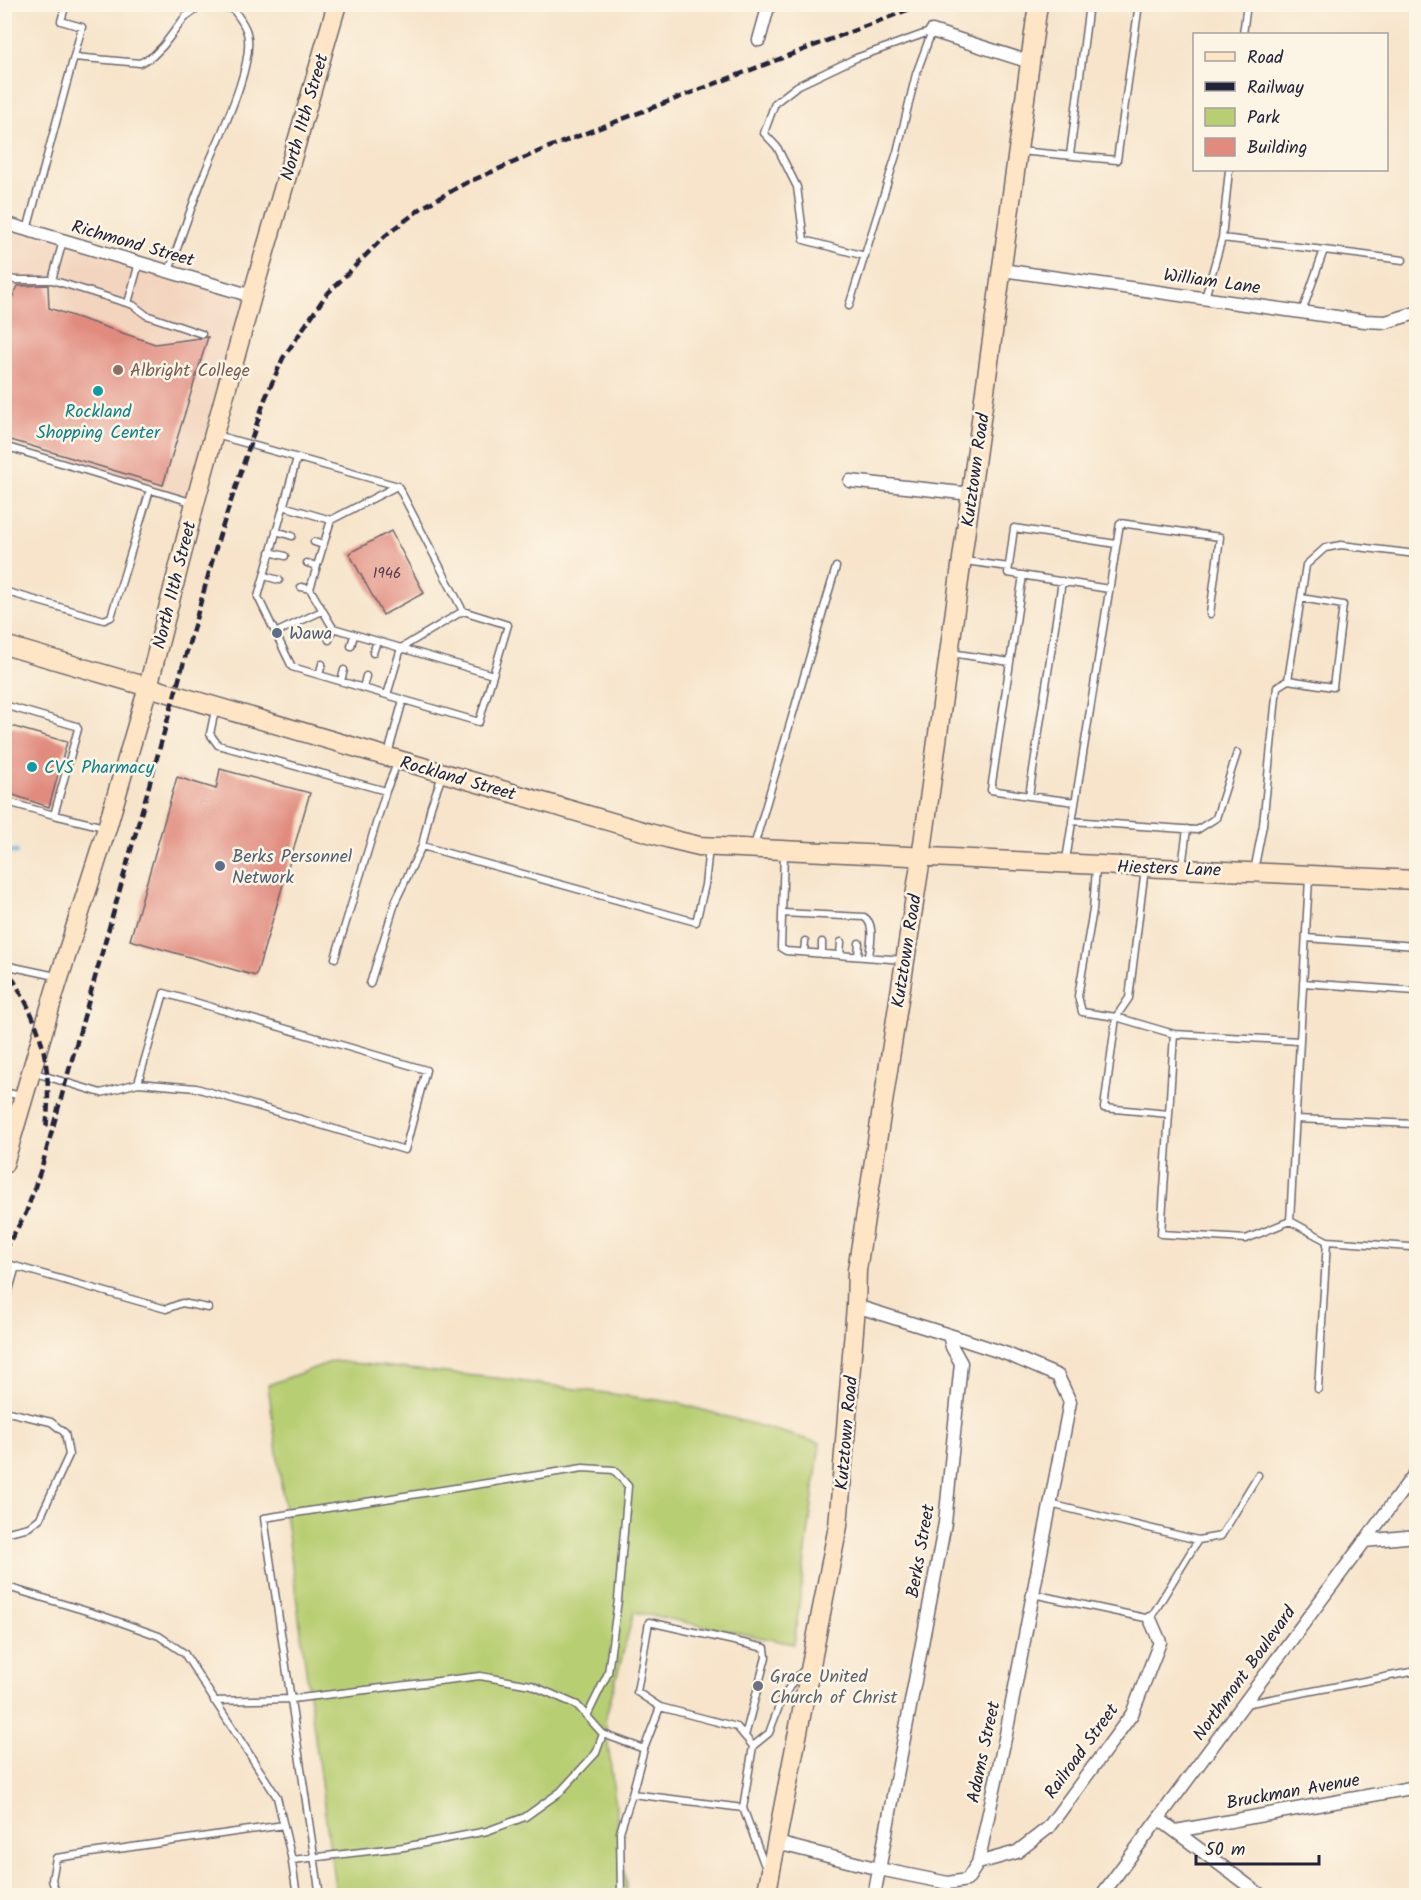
<svg xmlns="http://www.w3.org/2000/svg" width="1421" height="1900" font-family="Kalam,sans-serif">
<style>
.built{fill:#f3d4be}
.green{fill:#b8ce72;stroke:#6d7856;stroke-width:1.5}
.lines{fill:none;stroke-linecap:round;stroke-linejoin:round}
.stream{stroke:#73beec;stroke-width:5}
.building{fill:#e18b7f}
.lane-casing{stroke:#6d666d;stroke-width:9}
.street-casing{stroke:#6d666d;stroke-width:15}
.secondary-casing{stroke:#6d666d;stroke-width:21}
.lane{stroke:#fff;stroke-width:6}
.street{stroke:#fff;stroke-width:12}
.secondary{stroke:#fee5c5;stroke-width:18}
.rail{stroke:#22223b;stroke-width:4.5;stroke-dasharray:9 4.5;stroke-linecap:butt}
.education-dot{fill:#8d6e63;stroke:#fcf5e5;stroke-width:2}
.culture-dot{fill:#0f9aa8;stroke:#fcf5e5;stroke-width:2}
.service-dot{fill:#5c6f8a;stroke:#fcf5e5;stroke-width:2}
.worship-dot{fill:#6b7280;stroke:#fcf5e5;stroke-width:2}
.labels{text-anchor:middle;stroke-width:5;stroke-linejoin:round;paint-order:stroke}
.number-label{font-size:15px;fill:#523c4c}
.street-label{font-size:18px;fill:#22223b;stroke:#fcf5e5}
.education-label{font-size:18px;fill:#785e54;stroke:#fcf5e5;text-anchor:start}
.culture-label{font-size:18px;fill:#0d838f;stroke:#fcf5e5}
.service-label{font-size:18px;fill:#4e5e75;stroke:#fcf5e5;text-anchor:start}
.worship-label{font-size:18px;fill:#5b616d;stroke:#fcf5e5;text-anchor:start}
</style>
<rect width="100%" height="100%" fill="#fcf5e5"/>
<filter id="ink" filterUnits="userSpaceOnUse"><feTurbulence type="fractalNoise" baseFrequency=".0167" numOctaves="2"/><feDisplacementMap in="SourceGraphic" scale="12" xChannelSelector="R" yChannelSelector="G"/><feConvolveMatrix kernelMatrix="1 2 1 2 8 2 1 2 1" color-interpolation-filters="sRGB"/></filter>
<filter id="wash" filterUnits="userSpaceOnUse"><feTurbulence type="fractalNoise" baseFrequency=".008" numOctaves="4" result="noise"/><feDisplacementMap in="SourceGraphic" scale="24" xChannelSelector="R" yChannelSelector="G"/><feGaussianBlur stdDeviation="1.35" result="paint"/><feColorMatrix in="noise" values="0 0 0 0 0 0 0 0 0 0 0 0 0 0 0 0 0 1.4 0 .05"/><feComposite in="paint" operator="in"/></filter>
<g filter="url(#wash)">
<rect width="100%" height="100%" fill="#f7e4cb"/>
<!-- built -->
<path class="built" d="M4 224 252 296 195 503 5 444Z"/>
<!-- green -->
<path class="green" d="M333 1361 504 1379 678 1403 820 1443 794 1644 634 1612 605 1720 627 1895H336L268 1385Z"/>
<g class="lines">
<!-- stream -->
<path class="stream" d="M4 851 16 852"/>
</g>
<g id="blocks">
<!-- building -->
<path class="building" d="M48 285 49 308 155 344 208 337 163 485 4 438V314L18 286Z
M391 531 424 593 383 615 349 553Z
M4 724 67 742 49 807 4 792Z
M220 769 310 793 256 976 130 940 177 777 216 789Z"/>
</g>
</g>
<g filter="url(#ink)">
<use href="#blocks" fill-opacity="0" stroke="#6d666d" stroke-width="1.5"/>
<g class="lines">
<!-- lane casing -->
<g class="lane-casing">
<path id="lane" d="M861 4H873
M1243 34 1247 4
M74 57 140 63 153 56 163 46 185 17 203 4
M1019 151 1117 160 1139 4
M1070 155 1089 4
M27 230 82 27 61 21 66 4
M1222 238 1324 250 1302 312
M1324 250 1403 260
M865 256 804 240 797 187 777 147 764 133 775 103 797 86 856 58 932 31
M169 271C180 241 190 210 202 180 214 147 256 66 247 33 245 24 238 16 233 9L207 4
M4 277 15 280H52L133 305 146 315 202 334
M52 280 63 241
M1205 298 1222 238 1229 170
M128 303 139 263
M849 306 897 152 916 74 932 31
M216 435 398 486 463 611 401 648 493 675
M4 446 191 502
M297 458 258 597 292 667 479 722 508 625 463 611
M283 506 331 520 397 486
M331 520 310 589 333 628 401 648 387 695
M276 531 292 536
M314 542 323 545
M270 552 285 556
M965 561 1009 567
M307 563 317 566
M1023 575 991 790 1029 796
M264 576 279 580
M1062 581 1029 796 1075 802
M301 587 310 589
M1109 589 1008 573 1014 528 1116 544
M4 591 104 620 111 617 150 490
M275 633 322 611
M329 640 333 628
M351 646 354 635
M373 653 377 641
M951 653 1010 662
M319 675 322 664
M1288 680 1333 687 1343 605 1301 598
M341 681 344 670
M363 688 366 676
M4 705 76 726 78 729 54 815 104 827
M215 710 210 734 218 745 386 791
M388 754 403 700
M442 776 431 806 422 846 696 922 705 885 709 847
M4 801 54 815
M1072 821 1197 830 1216 818 1237 753
M754 846 836 567
M784 852 781 948 786 951 904 960
M1066 860 1120 523 1220 537 1210 614
M1182 867 1187 829
M1096 868 1093 910 1078 996 1082 1012 1116 1017 1174 1034 1300 1041
M1145 868 1129 998 1116 1017 1104 1108 1169 1114 1161 1234 1246 1239 1290 1221
M1254 871 1263 825 1277 687 1288 680 1306 565 1325 548 1341 545 1416 554
M782 913 864 917C876 924 870 945 869 957
M1306 938 1416 946
M804 952 805 941
M822 954V942
M840 955 841 942
M858 956 859 943
M335 958 386 791 398 761
M4 965 56 976
M1303 983 1416 991
M370 984 396 900 422 846
M32 1072 101 1093 138 1083 196 1088 405 1150 426 1070 164 993 138 1083
M4 1092 21 1096
M1169 1114 1174 1034
M1296 1119 1416 1124
M1290 1221 1309 878
M1290 1221 1327 1241 1318 1389
M1327 1241 1410 1247
M4 1263 166 1309 182 1303 208 1308
M4 1308 16 1266
M4 1411 51 1422 65 1433 69 1455 40 1518 29 1527 4 1533
M1198 1540 1221 1536 1258 1475
M4 1586 103 1616 159 1636 184 1653 277 1797 291 1856 297 1896
M1033 1594 1150 1619 1198 1540 1050 1504
M214 1701 292 1699 480 1676 531 1685 577 1705 603 1734 596 1753 560 1792 525 1817 487 1831 404 1847 292 1860
M1245 1704 1416 1671
M660 1707 737 1727 753 1746 743 1808 632 1794 644 1749Z
M660 1707 637 1692 649 1622 765 1648 766 1657 745 1736
M603 1734 644 1749
M753 1746 769 1733 781 1701 793 1681 805 1669
M743 1808 766 1869
M57 1896 52 1880 56 1858 284 1825
M320 1896 264 1518 583 1468 614 1470 628 1486 618 1600 608 1673 587 1716
M621 1896 620 1832 632 1794
M1241 1896 1248 1885"/>
</g>
<!-- street casing -->
<g class="street-casing">
<path id="street" d="M932 31 1030 62
M759 40 769 4
M4 223 252 296
M1002 270 1365 321 1386 322 1416 313
M850 481 971 494
M856 1306 949 1335 952 1347 961 1363 945 1523 874 1896
M1364 1541 1416 1536
M1159 1819 1262 1896
M1176 1831 1416 1787
M777 1843 879 1869 948 1883 967 1880 978 1863 1006 1734 1070 1402 1058 1376 1007 1354 949 1335
M978 1863 1017 1852 1048 1828 1132 1714 1160 1642 1150 1619
M1101 1896 1416 1472"/>
</g>
<!-- secondary casing -->
<g class="secondary-casing">
<path id="secondary" d="M4 645 670 839 699 846 1416 880
M4 1164 55 991 107 828 148 687 195 503 252 296 337 4
M766 1896 838 1526 856 1306 857 1270 921 858 1038 4"/>
</g>
<!-- lane -->
<use href="#lane" class="lane"/>
<!-- street -->
<use href="#street" class="street"/>
<!-- secondary -->
<use href="#secondary" class="secondary"/>
<!-- rail -->
<path class="rail" d="M4 965C42 1023 53 1062 46 1130
M4 1251 26 1213 42 1166 219 537 265 399 283 358 326 295 385 236 423 207 464 184 547 148 923 4"/>
</g>
</g>
<!-- markers -->
<circle class="education-dot" cx="118" cy="370" r="6"/>
<g class="culture-dot">
<circle cx="98" cy="391" r="6"/>
<circle cx="32" cy="767" r="6"/>
</g>
<g class="service-dot">
<circle cx="277" cy="633" r="6"/>
<circle cx="220" cy="866" r="6"/>
</g>
<circle class="worship-dot" cx="758" cy="1686" r="6"/>
<g class="labels">
<!-- number labels -->
<g class="number-label">
<text x="387" y="578">1946</text>
</g>
<!-- street labels -->
<g class="street-label">
<text transform="translate(304 117) rotate(-74)" y="6">North 11th Street</text>
<text transform="translate(133 243) rotate(16)" y="6">Richmond Street</text>
<text transform="translate(1212 281) rotate(8)" y="6">William Lane</text>
<text transform="translate(975 470) rotate(-82)" y="6">Kutztown Road</text>
<text transform="translate(174 585) rotate(-76)" y="6">North 11th Street</text>
<text transform="translate(458 778) rotate(16)" y="6">Rockland Street</text>
<text transform="translate(1169 868) rotate(2)" y="6">Hiesters Lane</text>
<text transform="translate(906 951) rotate(-81)" y="6">Kutztown Road</text>
<text transform="translate(846 1433) rotate(-85)" y="6">Kutztown Road</text>
<text transform="translate(920 1551) rotate(-80)" y="6">Berks Street</text>
<text transform="translate(1244 1673) rotate(-54)" y="6">Northmont Boulevard</text>
<text transform="translate(1081 1751) rotate(-54)" y="6">Railroad Street</text>
<text transform="translate(983 1752) rotate(-78)" y="6">Adams Street</text>
<text transform="translate(1293 1791) rotate(-10)" y="6">Bruckman Avenue</text>
</g>
<!-- education labels -->
<g class="education-label">
<text x="130" y="376">Albright College</text>
</g>
<!-- culture labels -->
<g class="culture-label">
<text x="98" y="417">Rockland<tspan x="98" dy="21">Shopping Center</tspan></text>
<text x="44" y="773" text-anchor="start">CVS Pharmacy</text>
</g>
<!-- service labels -->
<g class="service-label">
<text x="289" y="639">Wawa</text>
<text x="232" y="862">Berks Personnel<tspan x="232" dy="21">Network</tspan></text>
</g>
<!-- worship labels -->
<g class="worship-label">
<text x="770" y="1682">Grace United<tspan x="770" dy="21">Church of Christ</tspan></text>
</g>
</g>
<!-- margin -->
<rect width="1421" height="1900" fill="none" stroke="#fcf5e5" stroke-width="24"/>
<!-- legend -->
<rect x="1193" y="33" width="195" height="138" fill="#fcf5e5" stroke="#a5a1a1" stroke-width="1.5"/>
<rect x="1205" y="52" width="30" height="9" fill="#fee5c5" stroke="#a5a1a1" stroke-width="1.5"/>
<text x="1247" y="63" font-size="18" fill="#22223b">Road</text>
<rect x="1205" y="82" width="30" height="9" fill="#22223b" stroke="#a5a1a1" stroke-width="1.5"/>
<text x="1247" y="93" font-size="18" fill="#22223b">Railway</text>
<rect x="1205" y="108" width="30" height="18" fill="#b8ce72" stroke="#a5a1a1" stroke-width="1.5"/>
<text x="1247" y="123" font-size="18" fill="#22223b">Park</text>
<rect x="1205" y="138" width="30" height="18" fill="#e18b7f" stroke="#a5a1a1" stroke-width="1.5"/>
<text x="1247" y="153" font-size="18" fill="#22223b">Building</text>
<!-- scale -->
<path d="M1196 1855v9h123v-9" fill="none" stroke="#22223b" stroke-width="3"/>
<text x="1205" y="1855" font-size="18" fill="#22223b" stroke="#fcf5e5" stroke-width="4.5" paint-order="stroke">50 m</text>
</svg>
